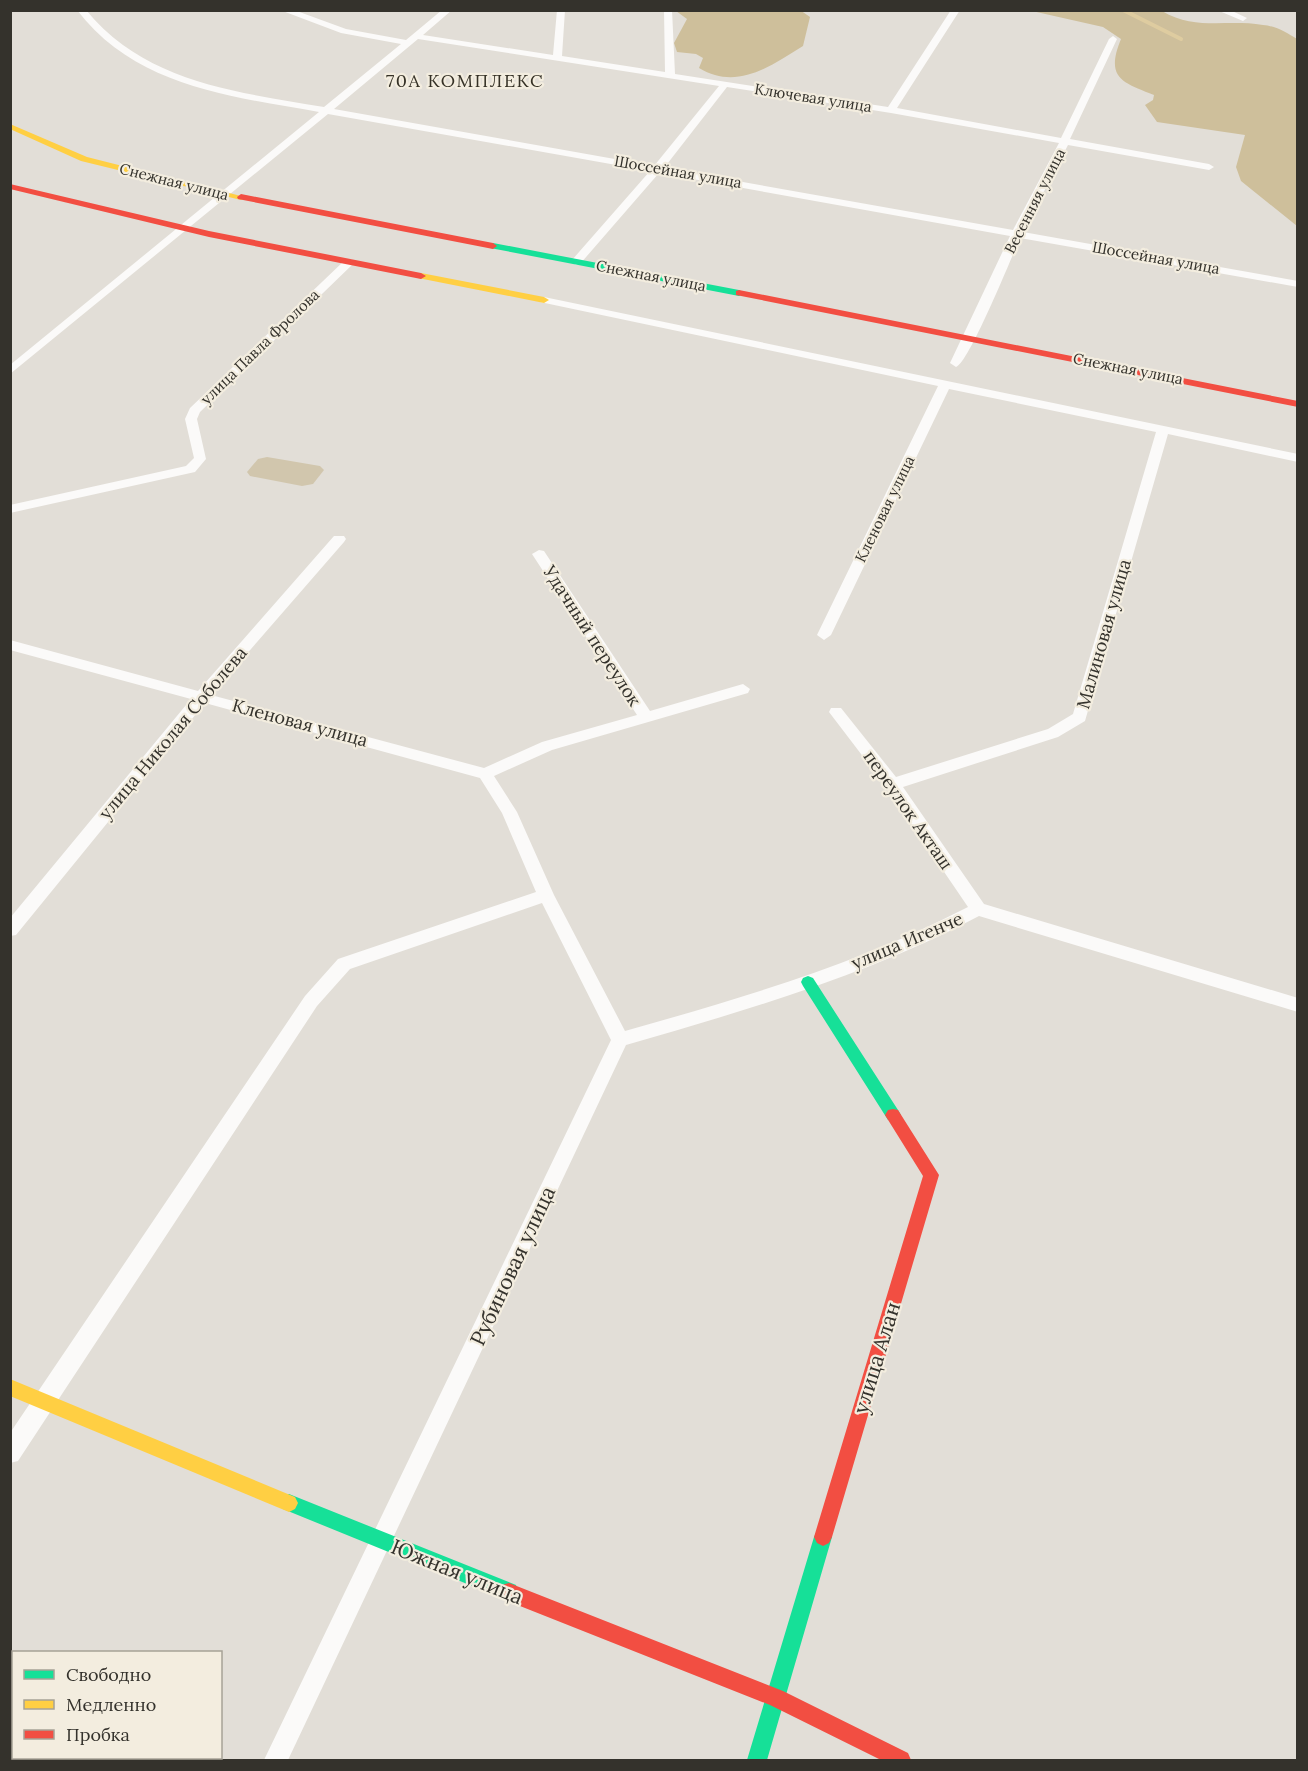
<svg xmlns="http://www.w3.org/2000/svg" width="1308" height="1771" font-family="Lora,serif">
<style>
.green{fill:#d1c6ad}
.forest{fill:#cebf9b}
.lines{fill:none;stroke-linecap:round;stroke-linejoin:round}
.stream{stroke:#decca0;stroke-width:4}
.street{fill:#fbfaf9;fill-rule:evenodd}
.fast{fill:#16e098;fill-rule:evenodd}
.slow{fill:#ffcf43;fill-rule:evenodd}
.jam{fill:#f24e42;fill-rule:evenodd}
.labels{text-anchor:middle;stroke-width:4.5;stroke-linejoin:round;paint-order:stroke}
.far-street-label{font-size:15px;fill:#34322c;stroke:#f3eddf}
.far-quarter-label{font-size:18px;letter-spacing:1.5px;fill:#353126;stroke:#f3eddf}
.street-label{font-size:18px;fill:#34322c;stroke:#f3eddf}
.near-street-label{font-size:21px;fill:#34322c;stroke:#f3eddf}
</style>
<rect width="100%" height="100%" fill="#e2ded7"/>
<!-- green -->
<path class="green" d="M267 457 320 466 324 470 313 484 302 486 250 476 247 472 258 459Z"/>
<!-- forest -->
<path class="forest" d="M800 10 810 17 803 46C771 66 737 91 699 68L703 58 696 54 677 52 674 43 687 19 676 11Z
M1032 11H1162C1196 31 1226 19 1263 25 1276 26 1287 33 1297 39V226L1241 181 1236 167 1245 135 1157 122 1145 105 1153 100 1154 95C1122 82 1105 78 1121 39L1103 27Z"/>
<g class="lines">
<!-- stream -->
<path class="stream" d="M1123 10 1181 39"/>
<!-- street -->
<path class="street" d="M77 10H86C146 83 237 92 324 107L401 44 341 33 280 10H294L346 29 406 40 442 10H452L423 35 553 55 557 10H565L562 56 665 72 664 10H672L675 74 888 107 951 10H960L897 108 1061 138 1109 39 1113 36 1117 39 1070 139 1209 164 1214 167 1209 170 1068 145 1023 232 1298 281V287L1020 238C1012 256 969 363 956 367L950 363 1010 236 659 173 580 264 576 265 571 262 572 260 650 171 328 114 10 374V365L319 112C230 96 136 87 77 10ZM418 39 719 86 654 166 334 109ZM727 87 891 113 1059 143 1013 230 664 168Z
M1217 10H1230L1247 18 1243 21Z
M349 259 353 260V264L200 412 197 419 206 459 195 472 10 513V505L186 466 194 458 185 419 190 408 345 260Z
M544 297 1298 454V462L1168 434 1085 721 1058 737 903 787 984 904 1298 998V1012L979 916C868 975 747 1010 626 1045L288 1760H264L611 1040 542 903 350 969 317 1006 18 1461 10 1463V1433L305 996 338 959 536 892 502 813 480 778 205 703 16 935 10 936V918L191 699 10 650V640L198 691 334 536H344L346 539 344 542 211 695 484 768 542 742 637 715 532 554 539 550 544 551 650 711 743 684 750 689 748 693 552 750 494 776 517 812 554 895 625 1031C742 998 858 964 968 907L887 788 829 712 831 708H841L896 777 1048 729 1073 714 1156 432 949 389 831 635 824 640 817 635 938 386 540 302 538 300Z"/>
<!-- fast -->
<path class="fast" d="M493 243 739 290 744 293 739 296 490 248V244Z
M808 976 813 978 898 1110 901 1115 898 1120 893 1121 888 1120 803 986 801 982 803 978Z
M289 1494 516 1585 518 1592 516 1599 509 1601 283 1509 280 1503 283 1497Z
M823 1528 829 1531 832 1537 767 1760H747L814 1537 817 1531Z"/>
<!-- slow -->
<path class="slow" d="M10 124 87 157 245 197 241 200 81 161 10 129Z
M421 273 544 297 549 300 544 303 418 278V274Z
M10 1379 295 1497 298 1503 295 1509 289 1512 10 1396Z"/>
<!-- jam -->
<path class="jam" d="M10 184 209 231 421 273 426 276 421 279 209 237 10 189Z
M241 194 493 243 497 246 493 249 238 199 237 197Z
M739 290 1298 401V407L736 295V291Z
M893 1109 898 1110 939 1175 832 1537 829 1543 823 1546 817 1543 814 1537 923 1176 885 1115 888 1110Z
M509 1583 783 1691 908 1753 911 1760H881L770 1705 502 1599 500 1592 502 1585Z"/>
</g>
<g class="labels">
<!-- far-street labels -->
<g class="far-street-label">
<text transform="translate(813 98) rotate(9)" y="5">Ключевая улица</text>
<text transform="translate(678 172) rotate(10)" y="5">Шоссейная улица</text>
<text transform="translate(174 182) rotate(14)" y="5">Снежная улица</text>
<text transform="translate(1035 201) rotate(-63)" y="5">Весенняя улица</text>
<text transform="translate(1156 258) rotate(10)" y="5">Шоссейная улица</text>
<text transform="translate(651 276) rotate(11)" y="5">Снежная улица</text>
<text transform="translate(260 347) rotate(-44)" y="5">улица Павла Фролова</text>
<text transform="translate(1128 369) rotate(11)" y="5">Снежная улица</text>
<text transform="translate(885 509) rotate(-64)" y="5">Кленовая улица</text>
</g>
<!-- far-quarter labels -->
<g class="far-quarter-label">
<text x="465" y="87">70А КОМПЛЕКС</text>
</g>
<!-- street labels -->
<g class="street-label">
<text transform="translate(1104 634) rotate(-74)" y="6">Малиновая улица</text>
<text transform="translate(592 636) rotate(57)" y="6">Удачный переулок</text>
<text transform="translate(300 723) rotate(15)" y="6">Кленовая улица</text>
<text transform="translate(173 733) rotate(-50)" y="6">улица Николая Соболева</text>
<text transform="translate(908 810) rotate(55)" y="6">переулок Акташ</text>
<text transform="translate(907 941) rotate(-23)" y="6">улица Игенче</text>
</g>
<!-- near-street labels -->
<g class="near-street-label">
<text transform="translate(513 1266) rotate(-65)" y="7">Рубиновая улица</text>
<text transform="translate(877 1358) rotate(-73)" y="7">улица Алан</text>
<text transform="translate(457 1572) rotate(22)" y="7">Южная улица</text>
</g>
</g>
<!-- border -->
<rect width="1308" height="1771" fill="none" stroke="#34322c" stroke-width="24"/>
<!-- legend -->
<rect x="12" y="1651" width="210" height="108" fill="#f3eddf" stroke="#a7a297" stroke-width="1.5"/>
<rect x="24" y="1670" width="30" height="9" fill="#16e098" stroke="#a7a297" stroke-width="1.5"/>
<text x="66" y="1681" font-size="18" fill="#34322c">Свободно</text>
<rect x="24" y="1700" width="30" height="9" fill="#ffcf43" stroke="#a7a297" stroke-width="1.5"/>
<text x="66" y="1711" font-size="18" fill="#34322c">Медленно</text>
<rect x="24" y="1730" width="30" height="9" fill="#f24e42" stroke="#a7a297" stroke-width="1.5"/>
<text x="66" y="1741" font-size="18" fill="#34322c">Пробка</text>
</svg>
